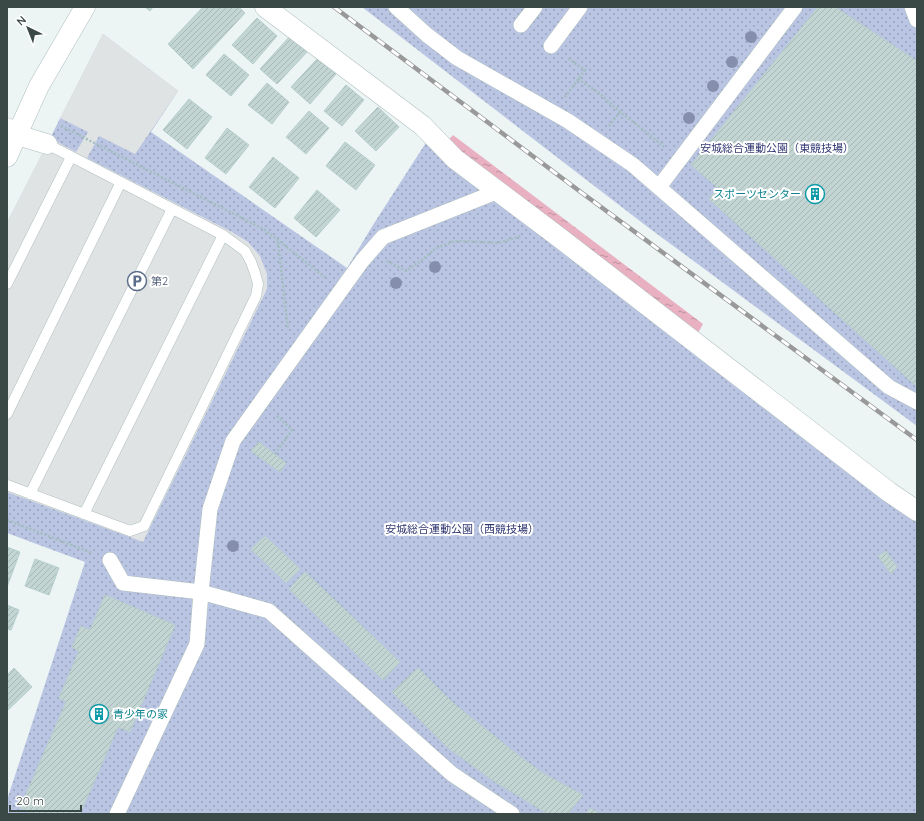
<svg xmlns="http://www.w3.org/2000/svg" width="924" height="821" font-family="Quicksand,'Noto Sans JP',sans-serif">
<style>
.park{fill:url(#park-dots)}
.parking{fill:#e0e3e3}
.water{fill:url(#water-ripples)}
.building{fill:url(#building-hatch);stroke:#b6cfcc}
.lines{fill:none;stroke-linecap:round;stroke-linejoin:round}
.service-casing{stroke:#afbfbe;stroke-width:11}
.pedestrian-casing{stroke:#afbfbe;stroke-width:16}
.minor-casing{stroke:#afbfbe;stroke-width:21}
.path{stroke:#a2bfbd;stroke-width:2.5;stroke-dasharray:2 2;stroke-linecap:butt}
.service{stroke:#fff;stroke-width:10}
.pedestrian{stroke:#fff;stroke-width:15}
.minor{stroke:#fff;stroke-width:20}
.rail-casing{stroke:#999;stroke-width:4.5}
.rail{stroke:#fff;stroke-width:3;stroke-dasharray:9;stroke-linecap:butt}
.tree{fill:#868eae}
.labels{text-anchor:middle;stroke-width:4;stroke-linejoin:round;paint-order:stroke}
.park-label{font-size:11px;fill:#333a74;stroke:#fff}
.culture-label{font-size:11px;fill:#0d838f;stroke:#fff;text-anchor:end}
.service-label{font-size:11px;fill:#4e5e75;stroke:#fff;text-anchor:start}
</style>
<defs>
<pattern id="park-dots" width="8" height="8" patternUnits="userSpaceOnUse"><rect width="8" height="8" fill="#bac5e3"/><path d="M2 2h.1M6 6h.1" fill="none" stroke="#98a2ba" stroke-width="1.8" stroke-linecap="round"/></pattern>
<pattern id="water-ripples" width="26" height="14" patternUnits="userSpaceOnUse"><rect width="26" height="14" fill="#e9b0c2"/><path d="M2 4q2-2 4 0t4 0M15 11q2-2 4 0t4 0" fill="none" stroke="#be919f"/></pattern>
<pattern id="building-hatch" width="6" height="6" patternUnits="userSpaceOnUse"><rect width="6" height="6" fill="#c2d5d2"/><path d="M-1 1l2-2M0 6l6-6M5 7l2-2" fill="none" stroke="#a7b8b6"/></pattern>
</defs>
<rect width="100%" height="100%" fill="#ecf4f4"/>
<!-- park -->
<path class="park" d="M362 7H917V426L649 228Z
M103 34 178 91 151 132 347 268 373 225 427 141 917 517V814H7V800L85 562 7 533V223Z"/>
<!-- parking -->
<path class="parking" d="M103 34 178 91 135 154 99 136 87 158 232 232 248 242 260 256 267 274V289L143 542 7 492V223L50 138 76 152 88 132 60 118Z"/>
<!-- water -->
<path class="water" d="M453 135 703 324 698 333 446 143Z"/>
<!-- building -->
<path class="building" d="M145 7H153L150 11Z
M203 7H239L245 13 193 69 168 44Z
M818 7H835L917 61V387L709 199 718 188 691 165Z
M257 18 277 36 253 64 232 45Z
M291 35 308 51 277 84 260 69Z
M224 54 249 75 231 96 206 75Z
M318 58 336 74 310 104 291 87Z
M267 83 289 102 272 124 248 105Z
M346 85 364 100 342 126 324 111Z
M189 99 212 117 187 149 163 130Z
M378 107 399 127 376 151 355 131Z
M309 111 329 128 306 154 286 137Z
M227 128 249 145 226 174 205 158Z
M345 142 375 165 356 190 326 166Z
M273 157 299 178 275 208 249 187Z
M317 190 340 210 316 237 294 218Z
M259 442 286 463 280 472 251 451Z
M265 536 300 569 286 583 251 549Z
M7 547 20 552 7 587Z
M886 551 897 567 891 574 878 556Z
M35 559 59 568 49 595 25 586Z
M305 572 400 662 383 680 289 589Z
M105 595 175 625 130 732 118 727 80 814H34L20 808 66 702 59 698 79 651 72 647 81 626 90 630Z
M7 605 19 610 11 630 7 629Z
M14 668 32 687 7 711V675Z
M418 668 453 703 518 755 541 772 583 795 568 814H548L492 780 447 747 392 692Z
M590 808 601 814H586Z"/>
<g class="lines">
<!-- service casing -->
<g class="service-casing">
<path id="service" d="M7 284 71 157
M7 414 121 182
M7 485 130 531 144 526 256 296 258 284 255 273 251 262 245 251 223 235 47 144
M30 494 172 209
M84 514 223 235"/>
</g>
<!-- pedestrian casing -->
<g class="pedestrian-casing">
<path id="pedestrian" d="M396 7 427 35 457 58 568 121 633 165 889 387 917 402
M912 7 917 20
M521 25 535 7
M551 46 580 7
M659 187 795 7
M110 560 123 583 201 592 269 611 452 774 512 814
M117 814 197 644 201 592 210 509 233 441 362 261 383 237 491 194"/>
</g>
<!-- minor casing -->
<g class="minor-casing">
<path id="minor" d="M265 7 423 126 455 159 556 235 889 492 917 511
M7 128 17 135 47 144
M7 157 39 86 85 7"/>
</g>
<!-- path -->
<path class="path" d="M578 79 599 93 620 112 645 131 664 147
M565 97 585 70 567 58
M61 126 242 218 265 230 326 278
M609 126 620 112
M278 242 288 330
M387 261 406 271 422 260 436 248 455 241 481 242 498 243 521 236
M275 454 292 430 276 415
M7 520 92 553"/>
<!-- service -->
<use href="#service" class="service"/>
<!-- pedestrian -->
<use href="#pedestrian" class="pedestrian"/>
<!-- minor -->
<use href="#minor" class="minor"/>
<!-- rail casing -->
<g class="rail-casing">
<path id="rail" d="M334 7 578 190 917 440"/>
</g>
<!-- rail -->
<use href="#rail" class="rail"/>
</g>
<!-- trees -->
<g class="tree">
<circle cx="751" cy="37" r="6"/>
<circle cx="732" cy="62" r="6"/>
<circle cx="713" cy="86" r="6"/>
<circle cx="689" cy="118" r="6"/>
<circle cx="435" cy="267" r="6"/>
<circle cx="396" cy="283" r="6"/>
<circle cx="233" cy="546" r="6"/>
</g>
<!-- icons -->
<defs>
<g id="building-ring" transform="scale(1)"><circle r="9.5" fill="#fff" stroke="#0f9aa8" stroke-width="1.5"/><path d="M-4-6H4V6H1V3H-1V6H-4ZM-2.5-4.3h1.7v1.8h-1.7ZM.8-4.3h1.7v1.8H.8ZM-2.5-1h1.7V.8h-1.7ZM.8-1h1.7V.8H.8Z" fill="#0f9aa8"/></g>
<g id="parking-ring" transform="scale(1)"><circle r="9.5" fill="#fff" stroke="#5c6f8a" stroke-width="1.5"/><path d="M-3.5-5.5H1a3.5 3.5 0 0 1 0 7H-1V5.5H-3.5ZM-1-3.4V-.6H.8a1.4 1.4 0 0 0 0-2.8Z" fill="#5c6f8a"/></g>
</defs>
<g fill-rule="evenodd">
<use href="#building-ring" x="815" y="194"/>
<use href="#parking-ring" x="137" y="281"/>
<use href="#building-ring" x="99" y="714"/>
</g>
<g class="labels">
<!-- park labels -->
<g class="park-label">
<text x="777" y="152">安城総合運動公園（東競技場）</text>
<text x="462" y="533">安城総合運動公園（西競技場）</text>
</g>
<!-- culture labels -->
<g class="culture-label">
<text x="801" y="198">スポーツセンター</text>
<text x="113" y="718" text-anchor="start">青少年の家</text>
</g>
<!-- service labels -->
<g class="service-label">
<text x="151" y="285">第2</text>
</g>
</g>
<!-- border -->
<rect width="924" height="821" fill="none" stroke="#3a4846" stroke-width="16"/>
<!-- north arrow -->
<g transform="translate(28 28) rotate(317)" stroke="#ffffff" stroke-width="3" paint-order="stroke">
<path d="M0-3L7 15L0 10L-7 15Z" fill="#3a4846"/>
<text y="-6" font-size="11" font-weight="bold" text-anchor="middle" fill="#3a4846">N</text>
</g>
<!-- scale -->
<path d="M10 805v6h71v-6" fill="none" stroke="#3a4846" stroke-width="2"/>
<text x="16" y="805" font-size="12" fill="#3a4846" stroke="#ffffff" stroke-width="3" paint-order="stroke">20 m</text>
</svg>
